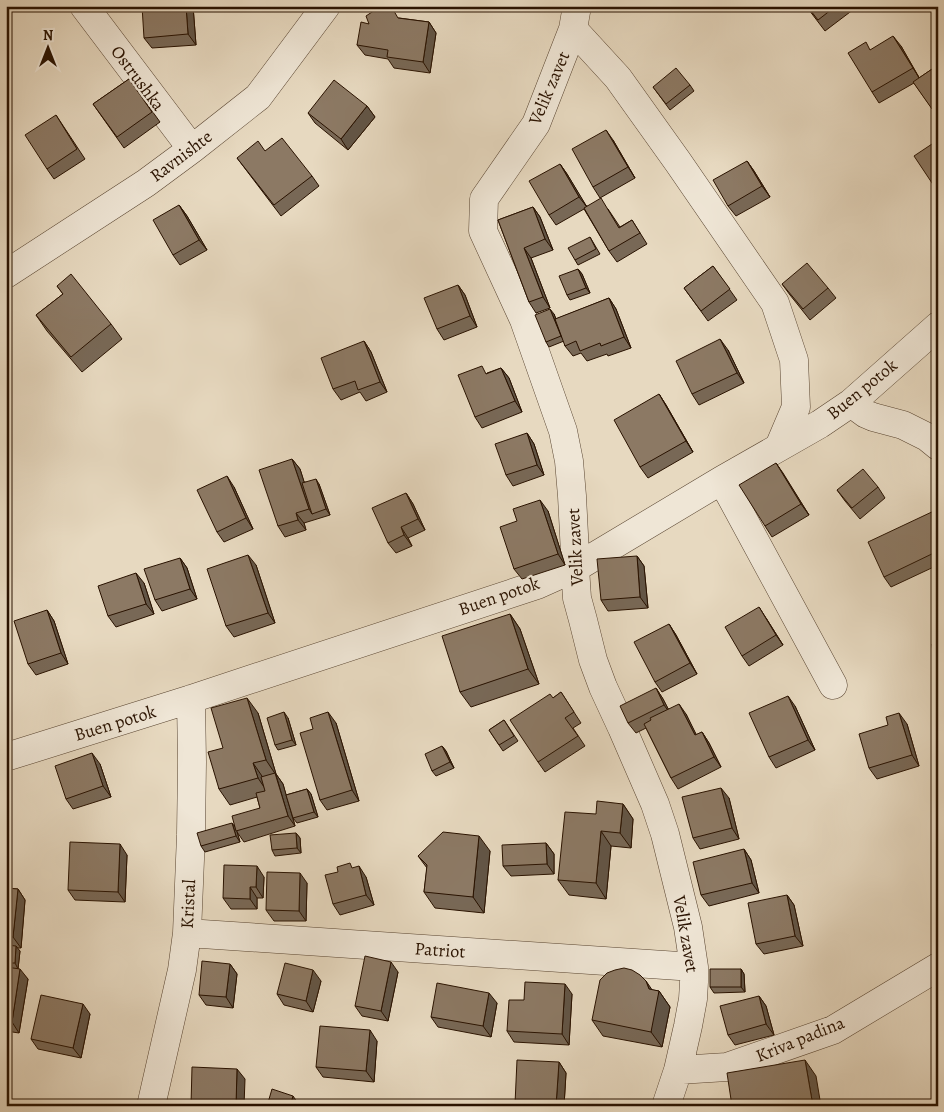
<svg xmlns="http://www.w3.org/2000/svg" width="944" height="1112" font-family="Alegreya,serif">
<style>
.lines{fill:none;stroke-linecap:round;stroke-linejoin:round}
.minor-casing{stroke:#584430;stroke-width:29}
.minor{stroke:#efe6d6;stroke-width:28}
.wall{fill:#786856;stroke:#291200}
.shaded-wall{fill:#625546;stroke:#291200}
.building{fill:#8c7964;stroke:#291200}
.labels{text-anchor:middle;stroke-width:4.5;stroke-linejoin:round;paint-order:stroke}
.street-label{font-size:18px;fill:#291200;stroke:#efe6d6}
</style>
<rect width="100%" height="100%" fill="#e7d9c0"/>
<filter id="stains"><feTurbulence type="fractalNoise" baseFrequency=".004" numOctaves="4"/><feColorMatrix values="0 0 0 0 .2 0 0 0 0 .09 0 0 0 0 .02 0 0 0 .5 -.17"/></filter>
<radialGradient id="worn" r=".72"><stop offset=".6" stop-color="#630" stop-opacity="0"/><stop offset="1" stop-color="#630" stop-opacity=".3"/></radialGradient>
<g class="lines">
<!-- minor casing -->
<g class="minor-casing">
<path id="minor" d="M84 6 192 149
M577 6 573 29 536 124 484 199 483 231 524 320 563 431 569 461 572 496 575 554V568L577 598 583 620 593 660 603 687 622 728 655 804 665 834 688 927 694 967V982L693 999 688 1026 678 1070 666 1106
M573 29 618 78 678 162 775 303 794 360 796 407 779 447
M6 274 146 183 192 149 258 97 326 6
M851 403 866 414 873 417 903 425 927 437 938 446
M722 480 833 685
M6 757 191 699 537 585 575 568 722 480 820 424 851 403 938 326
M187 933 694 967
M678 1070 727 1067 833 1030 938 967
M151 1106 182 970 187 933 191 835 192 762 191 699"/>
</g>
<!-- minor -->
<use href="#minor" class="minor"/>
</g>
<!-- wall -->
<path class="wall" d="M193 6 196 45 152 48 144 38Z
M806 6H858L825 31Z
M399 18 429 22 436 33 430 73 394 68 388 59 365 55 357 45 369 24Z
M901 46 919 78 938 65V117L914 83 879 103 872 92Z
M129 79 160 122 124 148 93 104Z
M690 85 694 91 670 110 653 87Z
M367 106 375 117 348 150 315 123 308 113Z
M56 115 85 159 54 179 47 169Z
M613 140 635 178 600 198 593 187Z
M237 158 312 176 319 186 281 216Z
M747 161 754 171 770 197 736 216 728 206Z
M560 164 567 174 586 206 608 209 620 227 632 220 647 244 617 262 609 251 584 209 556 225 549 215Z
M179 205 187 216 207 250 180 265 173 255Z
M533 207 540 217 553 250 531 258 550 308 536 313 529 302 498 220Z
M590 237 600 254 578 265 575 260Z
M713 266 737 300 708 321 684 288Z
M578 269 582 274 590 293 570 300 567 295Z
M782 284 828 288 836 298 810 320 790 295Z
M458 285 465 295 477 327 444 340 437 329Z
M57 286 111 324 122 339 82 372 47 331 36 315 63 294Z
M609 298 616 309 631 348 608 356 607 354 587 361 581 353 573 356 565 346 564 341 549 347 546 342 554 314 556 319Z
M364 341 371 352 387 392 366 401 360 392 341 400 333 389Z
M728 350 744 383 699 405 692 394Z
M501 368 509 378 522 412 482 428 475 417 487 373Z
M659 394 666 405 693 452 648 478 640 467Z
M527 433 534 444 544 475 513 486 506 475Z
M292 459 300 469 304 482 319 484 330 515 304 523 306 530 285 537 278 526Z
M776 463 809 515 772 537 765 526Z
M234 487 253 529 224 542 217 532Z
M878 487 885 498 860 519 845 501 837 490Z
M406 493 413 504 425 530 408 538 412 546 396 553 388 543Z
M936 510 938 513V565L891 587 884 577Z
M548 511 565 565 522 579 514 569 517 521Z
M637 556 644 566 648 608 608 611 601 600Z
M180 558 187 568 197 599 162 611 155 600Z
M256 565 275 623 234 637 226 626Z
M144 583 154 614 116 627 108 616Z
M47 610 54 621 68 664 36 675 28 664Z
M510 614 520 629 539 684 471 707 460 692Z
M766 618 783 645 749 666 742 656Z
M669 624 676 635 697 674 662 692 655 682Z
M656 688 663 699 668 709 686 714 696 735 702 732 709 743 721 767 678 789 671 778 646 728 636 733 628 723Z
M561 692 581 723 573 728 585 746 545 772 538 762 553 698Z
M795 706 815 750 776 768 769 757Z
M258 713 276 774 283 784 286 795 307 789 311 794 318 817 297 823 293 818 295 826 244 842 237 832 240 842 205 852 201 846 235 827 260 808 257 797 230 805 219 789 223 748Z
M288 718 296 745 278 750 275 745Z
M504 720 518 741 503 751 489 730Z
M336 723 359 801 327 810 320 800 313 729Z
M907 724 919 766 877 779 869 768Z
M442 746 446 751 454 768 436 776 432 771Z
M100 764 111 797 73 809 66 799Z
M729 798 739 839 700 849 693 838Z
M623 804 633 819 631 848 611 846 606 899 569 895 558 880 596 814Z
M296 833 300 838 301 853 275 856 272 850Z
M546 843 554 854V874L511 876 503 866Z
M744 849 751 860 759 893 709 906 701 895Z
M490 851 484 913 435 908 424 892 427 868 418 856Z
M127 855 125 902 75 900 68 890Z
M353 868 366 877 374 905 340 915 333 904Z
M264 877 263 898H257V909H231L223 898Z
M307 883 306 921H274L266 910Z
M6 888 18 889 25 900 21 948H17L20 951 18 969 28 979 19 1033 6 1031Z
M787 895 794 905 803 946 764 954 756 944Z
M230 964 237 974 233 1008 206 1005 199 995Z
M741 969 744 974 745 992 714 993 710 987Z
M398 972 388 1021 362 1016 355 1006Z
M321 981 313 1012 284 1005 277 994Z
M652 990 659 991 670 1007 662 1047 603 1036 592 1020Z
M572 994 569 1045 514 1042 507 1031 524 1000Z
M759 996 766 1006 774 1035 735 1045 728 1035Z
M497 1003 491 1037 438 1027 431 1017Z
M90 1014 81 1058 38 1049 31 1039Z
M377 1041 374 1082 323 1077 316 1067Z
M559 1062 566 1073 564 1106H516L515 1104Z"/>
<!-- shaded-wall -->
<path class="shaded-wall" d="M186 6H193L196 45 188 34Z
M429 22 436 33 430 73 423 62Z
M893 36 901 46 920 79 913 68Z
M367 106 375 117 348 150 341 139Z
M606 130 613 140 635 178 628 167Z
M747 161 754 171 770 197 762 186Z
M560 164 567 174 587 207 579 197Z
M179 205 187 216 207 250 199 240Z
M533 207 540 217 553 250 545 239Z
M524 248 531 258 550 308 543 297Z
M578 269 582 274 590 293 586 288Z
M458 285 465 295 477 327 470 316Z
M609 298 616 309 631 348 624 337Z
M550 309 554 314 564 341 561 336Z
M720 339 728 350 744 383 737 373Z
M364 341 371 352 387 392 380 382Z
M501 368 509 378 522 412 515 401Z
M659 394 666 405 693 452 686 441Z
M527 433 534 444 544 475 537 465Z
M292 459 300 469 314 513 312 514 309 509Z
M776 463 783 473 809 515 801 504Z
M227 476 234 487 253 529 246 518Z
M316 479 319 484 330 515 326 509Z
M406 493 413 504 425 530 418 519Z
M540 500 548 511 565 565 558 554Z
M296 513 304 523 306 530 298 520Z
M401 527 408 538 412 546 404 535Z
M248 555 256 565 275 623 268 613Z
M637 556 644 566 648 608 640 597Z
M180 558 187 568 197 599 190 589Z
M136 573 144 583 154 614 146 604Z
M759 607 766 618 783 645 776 635Z
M47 610 54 621 68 664 61 653Z
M510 614 520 629 539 684 528 669Z
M669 624 676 635 697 674 690 663Z
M656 688 663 699 672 716 664 705Z
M788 696 795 706 815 750 808 740Z
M247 698 258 713 276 774 283 784 295 826 288 816 276 775 266 760Z
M679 704 686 714 702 746 695 735Z
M284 712 288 718 296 745 292 740Z
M328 712 336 723 359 801 352 790Z
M899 713 907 724 919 766 912 755Z
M702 732 709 743 721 767 714 757Z
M442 746 446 751 454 768 450 762Z
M92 753 100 764 111 797 103 786Z
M253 763 264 779 268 793 258 778Z
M721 788 729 798 739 839 732 828Z
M307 789 311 794 318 817 314 812Z
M623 804 633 819 631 848 620 833Z
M6 815 9 839 6 836Z
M232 823 236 828 240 842 236 836Z
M601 831 611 846 606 899 596 883Z
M296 833 300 838 301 853 297 848Z
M479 836 490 851 484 913 473 897Z
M546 843 554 854V874L547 864Z
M120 844 127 855 125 902 118 892Z
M744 849 751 860 759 893 752 883Z
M257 866 264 877 263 898 256 887Z
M359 866 366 877 374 905 366 895Z
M300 873 307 883 306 921 299 911Z
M250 887 257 898V909L250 899Z
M18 889 25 900 21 948 13 937Z
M787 895 794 905 803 946 795 936Z
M16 946 20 951 18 969 15 963Z
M391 962 398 972 388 1021 381 1011Z
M230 964 237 974 233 1008 226 997Z
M20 969 28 979 19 1033 12 1022Z
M741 969 744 974 745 992 741 987Z
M313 970 321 981 313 1012 306 1001Z
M646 981 657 997 659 991 670 1007 662 1047 651 1032 649 989Z
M565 984 572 994 569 1045 562 1034Z
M489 993 497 1003 491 1037 483 1026Z
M759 996 766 1006 774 1035 766 1024Z
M83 1004 90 1014 81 1058 73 1048Z
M370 1030 377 1041 374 1082 366 1071Z
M805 1060 816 1076 821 1106H813Z
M559 1062 566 1073 564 1106H556Z
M237 1069 245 1079 244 1106H236Z
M293 1096 300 1106H290Z"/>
<!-- building -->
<path class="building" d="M142 6H186L188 34 144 38Z
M381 6H391L398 18 429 22 423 62 387 57 388 50 357 45 361 22 369 24 366 16Z
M807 6H836L818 20Z
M893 36 913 68 872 92 848 53 866 42 870 50Z
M938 65V106L932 109 913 82Z
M676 68 690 85 666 104 653 87Z
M129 79 152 112 117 137 93 104Z
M334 80 367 106 341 139 308 113Z
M56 115 77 149 47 169 25 135Z
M606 130 628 167 593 187 572 149Z
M282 138 312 176 274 205 237 158 258 141 265 151Z
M938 140V188L936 189 914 156Z
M747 161 762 186 728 206 713 180Z
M560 164 579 197 549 215 529 181Z
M601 198 619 228 632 220 640 233 609 251 584 208Z
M179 205 199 240 173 255 153 220Z
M533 207 545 239 524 248 543 297 529 302 498 220Z
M590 237 596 249 575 260 568 248Z
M807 263 828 288 803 309 782 284Z
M713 266 730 289 701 311 684 288Z
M578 269 586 288 567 295 559 276Z
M71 274 111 324 71 357 36 315 63 294 57 286Z
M458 285 470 316 437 329 424 298Z
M609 298 624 337 601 346 600 343 580 351 576 341 565 346 555 319Z
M550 309 561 336 546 342 535 315Z
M720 339 737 373 692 394 676 361Z
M364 341 380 382 358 390 355 381 333 389 321 358Z
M482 366 486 374 501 368 515 401 475 417 458 375Z
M659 394 686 441 640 467 614 420Z
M527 433 537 465 506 475 495 444Z
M292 459 309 509 296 513 298 520 278 526 259 470Z
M776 463 801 504 765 526 739 485Z
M863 469 878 487 852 508 837 490Z
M227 476 246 518 217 532 197 490Z
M316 479 326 509 312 514 302 483Z
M406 493 418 519 401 527 404 535 388 543 372 508Z
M540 500 558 554 514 569 500 527 517 521 513 509Z
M936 510 938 514V551L884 577 868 542Z
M248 555 268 613 226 626 207 569Z
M637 556 640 597 601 600 597 559Z
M180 558 190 589 155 600 144 569Z
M136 573 146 604 108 616 98 586Z
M759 607 776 635 742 656 725 627Z
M47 610 61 653 28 664 14 621Z
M510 614 528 669 460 692 442 636Z
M669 624 690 663 655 682 634 642Z
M938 643V672L935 673 932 644Z
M656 688 664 705 628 723 620 706Z
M561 692 574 712 565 718 578 736 538 762 510 720 550 694 553 698Z
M788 696 808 740 769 757 749 713Z
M247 698 266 760 253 763 258 778 219 789 208 752 223 748 211 708Z
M679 704 695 735 702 732 714 757 671 778 644 724 651 720 650 718Z
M284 712 292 740 275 745 267 718Z
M328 712 352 790 320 800 300 733 313 729 310 718Z
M899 713 912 755 869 768 859 734 888 725 886 717Z
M504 720 514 736 499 745 489 730Z
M442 746 450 762 432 771 425 754Z
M92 753 103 786 66 799 55 766Z
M275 773 288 816 236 831 232 816 260 808 256 793 265 791 261 777Z
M721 788 732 828 693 838 682 797Z
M307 789 314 812 293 818 286 795Z
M597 801 623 804 620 833 601 831 596 883 558 880 565 812 596 814Z
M232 823 236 836 201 846 197 833Z
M443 832 479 836 473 897 424 892 427 865 418 856Z
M296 833 297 848 272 850 270 835Z
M70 842 120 844 118 892 68 890Z
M546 843 547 864 503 866 502 845Z
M744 849 752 883 701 895 693 862Z
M350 863 352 868 359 866 366 895 333 904 325 875 338 872 337 867Z
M224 865 257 866 256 887H250V899L223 898Z
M267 872 300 873 299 911 266 910Z
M6 888 18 889 13 937H6Z
M787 895 795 936 756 944 748 903Z
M6 945 16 946 15 963H6Z
M365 956 391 962 381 1011 355 1006Z
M202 961 230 964 226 997 199 995Z
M285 963 313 970 306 1001 277 994Z
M6 967 20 969 12 1022 6 1021Z
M624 968 632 970 640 975 646 981 649 989 659 991 651 1032 592 1020 600 980 607 973 615 970Z
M710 969H741V987H710Z
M525 982 565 984 562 1034 507 1031 509 1000H524Z
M437 983 489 993 483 1026 431 1017Z
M41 995 83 1004 73 1048 31 1039Z
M759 996 766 1024 728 1035 720 1006Z
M320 1026 370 1030 366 1071 316 1067Z
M517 1060 559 1062 556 1106 515 1104Z
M805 1060 813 1106H732L727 1073Z
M192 1067 237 1069 236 1106 191 1105Z
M272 1089 293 1096 290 1106H267Z"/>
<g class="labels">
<!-- street labels -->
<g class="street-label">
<text transform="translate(138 78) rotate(53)" y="6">Ostrushka</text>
<text transform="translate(549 88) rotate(-67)" y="6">Velik zavet</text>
<text transform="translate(181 156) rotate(-37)" y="6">Ravnishte</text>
<text transform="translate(862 389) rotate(-39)" y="6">Buen potok</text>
<text transform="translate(575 547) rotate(-93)" y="6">Velik zavet</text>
<text transform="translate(499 596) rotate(-19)" y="6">Buen potok</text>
<text transform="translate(115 723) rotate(-17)" y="6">Buen potok</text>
<text transform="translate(188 904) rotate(-87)" y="6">Kristal</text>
<text transform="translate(686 934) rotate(80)" y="6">Velik zavet</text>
<text transform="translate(440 950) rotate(4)" y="6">Patriot</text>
<text transform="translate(800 1039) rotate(-22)" y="6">Kriva padina</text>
</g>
</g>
<!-- margin -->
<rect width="944" height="1112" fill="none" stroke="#e7d9c0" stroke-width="25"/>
<rect x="8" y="8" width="929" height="1097" fill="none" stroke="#291200" stroke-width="2.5"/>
<rect x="12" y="12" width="919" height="1087" fill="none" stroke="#291200"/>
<!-- north arrow -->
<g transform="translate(48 48)" stroke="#efe6d6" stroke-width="4" paint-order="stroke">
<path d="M0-4L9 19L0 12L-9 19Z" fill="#291200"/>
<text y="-8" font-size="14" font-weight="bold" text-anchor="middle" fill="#291200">N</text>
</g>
<rect width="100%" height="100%" filter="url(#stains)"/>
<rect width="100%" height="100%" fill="url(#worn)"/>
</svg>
